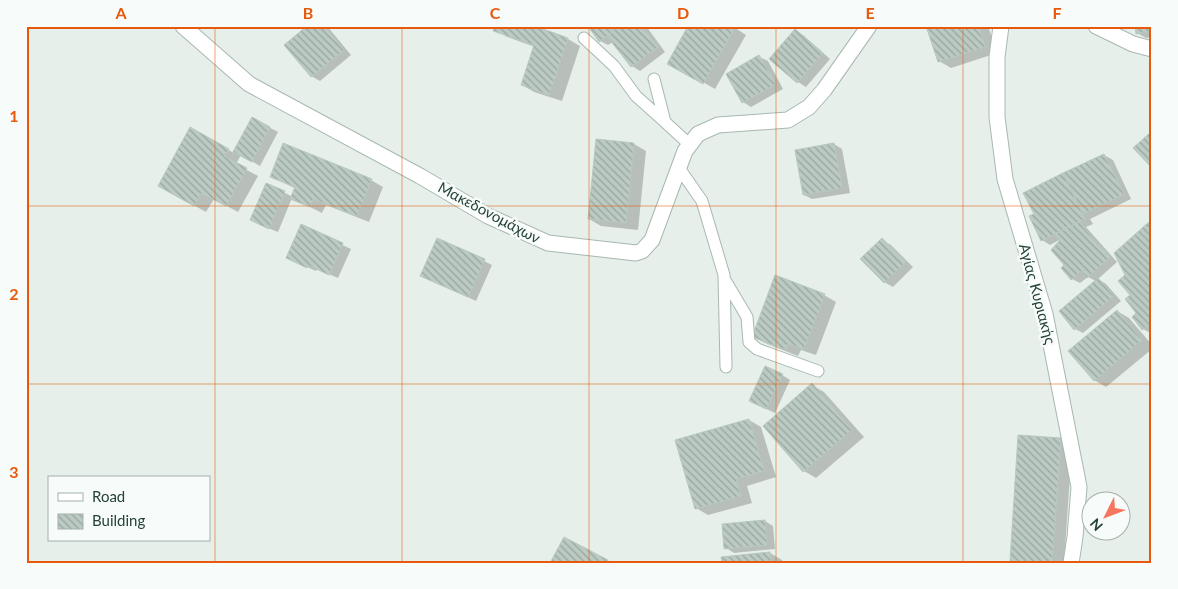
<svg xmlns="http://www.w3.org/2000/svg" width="1178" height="589" font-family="Lato,sans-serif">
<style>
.shadow{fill:#0003}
.building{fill:url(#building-back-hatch);stroke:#b8c9c0}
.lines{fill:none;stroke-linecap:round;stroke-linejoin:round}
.service-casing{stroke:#a8b8b1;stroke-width:13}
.minor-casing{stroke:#a8b8b1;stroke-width:17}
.service{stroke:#fff;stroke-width:11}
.minor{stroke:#fff;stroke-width:15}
.grid{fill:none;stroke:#e8590c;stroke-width:1;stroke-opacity:0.55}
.labels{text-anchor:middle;stroke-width:5;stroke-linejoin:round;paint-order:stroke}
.street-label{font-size:15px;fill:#244237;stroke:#f7fbf9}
.neatline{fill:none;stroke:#e8590c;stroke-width:2}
.grid-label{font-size:16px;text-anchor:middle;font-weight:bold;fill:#e8590c}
</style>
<defs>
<pattern id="building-back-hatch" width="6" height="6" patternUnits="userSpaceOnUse" patternTransform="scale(1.25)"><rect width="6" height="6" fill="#bbcac3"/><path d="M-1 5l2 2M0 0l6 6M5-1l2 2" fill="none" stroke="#98a69f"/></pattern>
</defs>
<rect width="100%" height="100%" fill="#e6efea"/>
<!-- shadow -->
<path class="shadow" d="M309 26H327L351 55 320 81 311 76Z
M531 26 568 39 580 46 562 101 534 92 522 85 535 47 507 37 495 30Z
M589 26H646L665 52 640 71 632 66 613 42 608 45 600 41Z
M690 26H732L746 35 715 89 669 63Z
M928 26H988L997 53 951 68 939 61Z
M1152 26V37L1146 38 1137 33Z
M795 31 803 35 830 59 806 87 798 82Z
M759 57 768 61 783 89 751 107 743 102Z
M252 118 278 132 260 166 241 155 236 164 258 176 238 212 214 199 206 212 159 186 190 129 234 153Z
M598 140 634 144 646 151 638 230 601 226 589 219Z
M834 144 842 149 850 193 812 199 804 195Z
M1104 155 1113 160 1131 199 1090 219 1093 224 1086 227 1117 262 1098 279 1106 284 1121 301 1083 333 1075 329 1096 281 1088 277 1080 283 1072 279 1066 265 1063 238 1050 245 1042 240 1035 215 1025 193Z
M271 176 371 180 383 187 369 222 326 205 322 213 292 198 278 232 260 225 267 184 293 197 296 189Z
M1150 223 1152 224V334L1143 329 1127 275Z
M302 226 351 249 338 278 317 269 316 271 296 262Z
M882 240 891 245 913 267 893 287 884 282Z
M484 261 492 265 476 301 421 276Z
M824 295 836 302 816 355 801 350 798 356 765 343 753 336Z
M1117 311 1129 318 1152 345V349L1106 387 1094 380Z
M782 375 790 380 775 413 758 405Z
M812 385 824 392 864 437 816 478 804 471 765 426Z
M749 420 761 427 776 477 747 486 752 503 708 515 696 508Z
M1060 439 1072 446 1064 563H1016L1011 560Z
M765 521 773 526 775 549 734 553 726 548Z
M770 553 782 560V563H723Z"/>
<!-- building -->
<path class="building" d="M307 26H324L344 50 311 77 284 45Z
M495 26H535L568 38 549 95 521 85 534 45 493 31Z
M588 26H620L599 42Z
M620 26H642L658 47 631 67 607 36Z
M688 26 735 27 703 84 667 64Z
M926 26H979L985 47 938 62Z
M1135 26H1152V35L1151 31 1136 34Z
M795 29 823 53 797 83 769 59Z
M759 55 776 84 742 103 726 74Z
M252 117 270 127 252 162 233 152Z
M190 127 229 149 224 156 247 168 226 206 201 193 194 206 158 186Z
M1152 131V168L1133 148Z
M596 139 634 143 626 223 588 219Z
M283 143 372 179 357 216 313 199 310 207 290 199 295 187 270 177Z
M834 143 842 188 803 195 795 150Z
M1104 154 1124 194 1083 214 1063 173Z
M1063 173 1085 219 1041 241 1029 216 1034 214 1023 193Z
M266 183 285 191 269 229 250 220Z
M1150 221 1152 227V323L1142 330 1132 317 1136 313 1125 299 1130 295 1118 281 1125 275 1114 253Z
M1079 222 1110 257 1087 278 1081 271 1071 280 1061 268 1064 265 1051 250 1060 240 1054 234Z
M301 224 343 243 329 275 308 265 307 268 286 258Z
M437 238 485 259 468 297 420 276Z
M882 238 906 262 884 283 860 259Z
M775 275 825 294 804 349 788 344 786 350 752 337Z
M1098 278 1114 296 1074 330 1059 311Z
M1117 310 1142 340 1094 381 1068 351Z
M765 366 783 374 766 409 749 401Z
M812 383 852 430 803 472 763 426Z
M749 419 764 471 736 479 741 496 695 509 675 440Z
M1018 435 1061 438 1052 563 1010 561Z
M765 520 767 545 724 549 722 524Z
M564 537 608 560 607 563H550Z
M770 552 771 563H722L721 557Z"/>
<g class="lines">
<!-- service casing -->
<g class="service-casing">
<path id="service" d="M584 38 614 66 636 96 665 122
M654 79 665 122 690 145
M679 168 702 201 724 275 726 367
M725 280 747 317 749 342 757 349 818 371"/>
</g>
<!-- minor casing -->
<g class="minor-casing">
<path id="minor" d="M183 26 249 84 420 176 488 216 548 243 636 253 642 251 652 240 685 151 698 134 718 125 788 120 809 107 824 90 869 26
M1001 26 997 57V117L1005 179 1045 314 1079 487 1075 537 1071 563
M1096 26 1133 44 1152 49"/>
</g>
<!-- service -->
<use href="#service" class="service"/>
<!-- minor -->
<use href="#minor" class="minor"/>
</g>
<!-- grid -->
<path class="grid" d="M215 26V563M402 26V563M589 26V563M776 26V563M963 26V563M26 206H1152M26 384H1152"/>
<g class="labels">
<!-- street labels -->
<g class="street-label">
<text transform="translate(489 213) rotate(28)" y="5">Μακεδονομάχων</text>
<text transform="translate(1037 294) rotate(75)" y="5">Αγίας Κυριακής</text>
</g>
</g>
<!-- border -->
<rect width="1178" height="589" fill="none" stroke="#f7fbf9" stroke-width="55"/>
<!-- legend -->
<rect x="48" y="476" width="162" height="65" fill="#f7fbf9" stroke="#a3b1ab"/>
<rect x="58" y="493" width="25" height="8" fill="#ffffff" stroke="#a3b1ab"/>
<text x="92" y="502" font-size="15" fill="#244237">Road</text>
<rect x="58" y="514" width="25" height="15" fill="url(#building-back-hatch)" stroke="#a3b1ab"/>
<text x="92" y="526" font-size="15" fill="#244237">Building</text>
<!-- north arrow -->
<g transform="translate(1106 516) rotate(228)"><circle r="24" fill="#f7fbf9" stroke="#a3b1ab"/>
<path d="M0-4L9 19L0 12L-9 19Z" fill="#f5765e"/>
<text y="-8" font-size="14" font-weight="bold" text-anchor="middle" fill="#244237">N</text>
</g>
<rect x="28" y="28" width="1122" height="534" class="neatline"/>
<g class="grid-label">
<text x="121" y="19">A</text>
<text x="308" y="19">B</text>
<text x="495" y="19">C</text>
<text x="683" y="19">D</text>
<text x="870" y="19">E</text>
<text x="1057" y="19">F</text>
<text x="14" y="122">1</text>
<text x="14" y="300">2</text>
<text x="14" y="478">3</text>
</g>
</svg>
